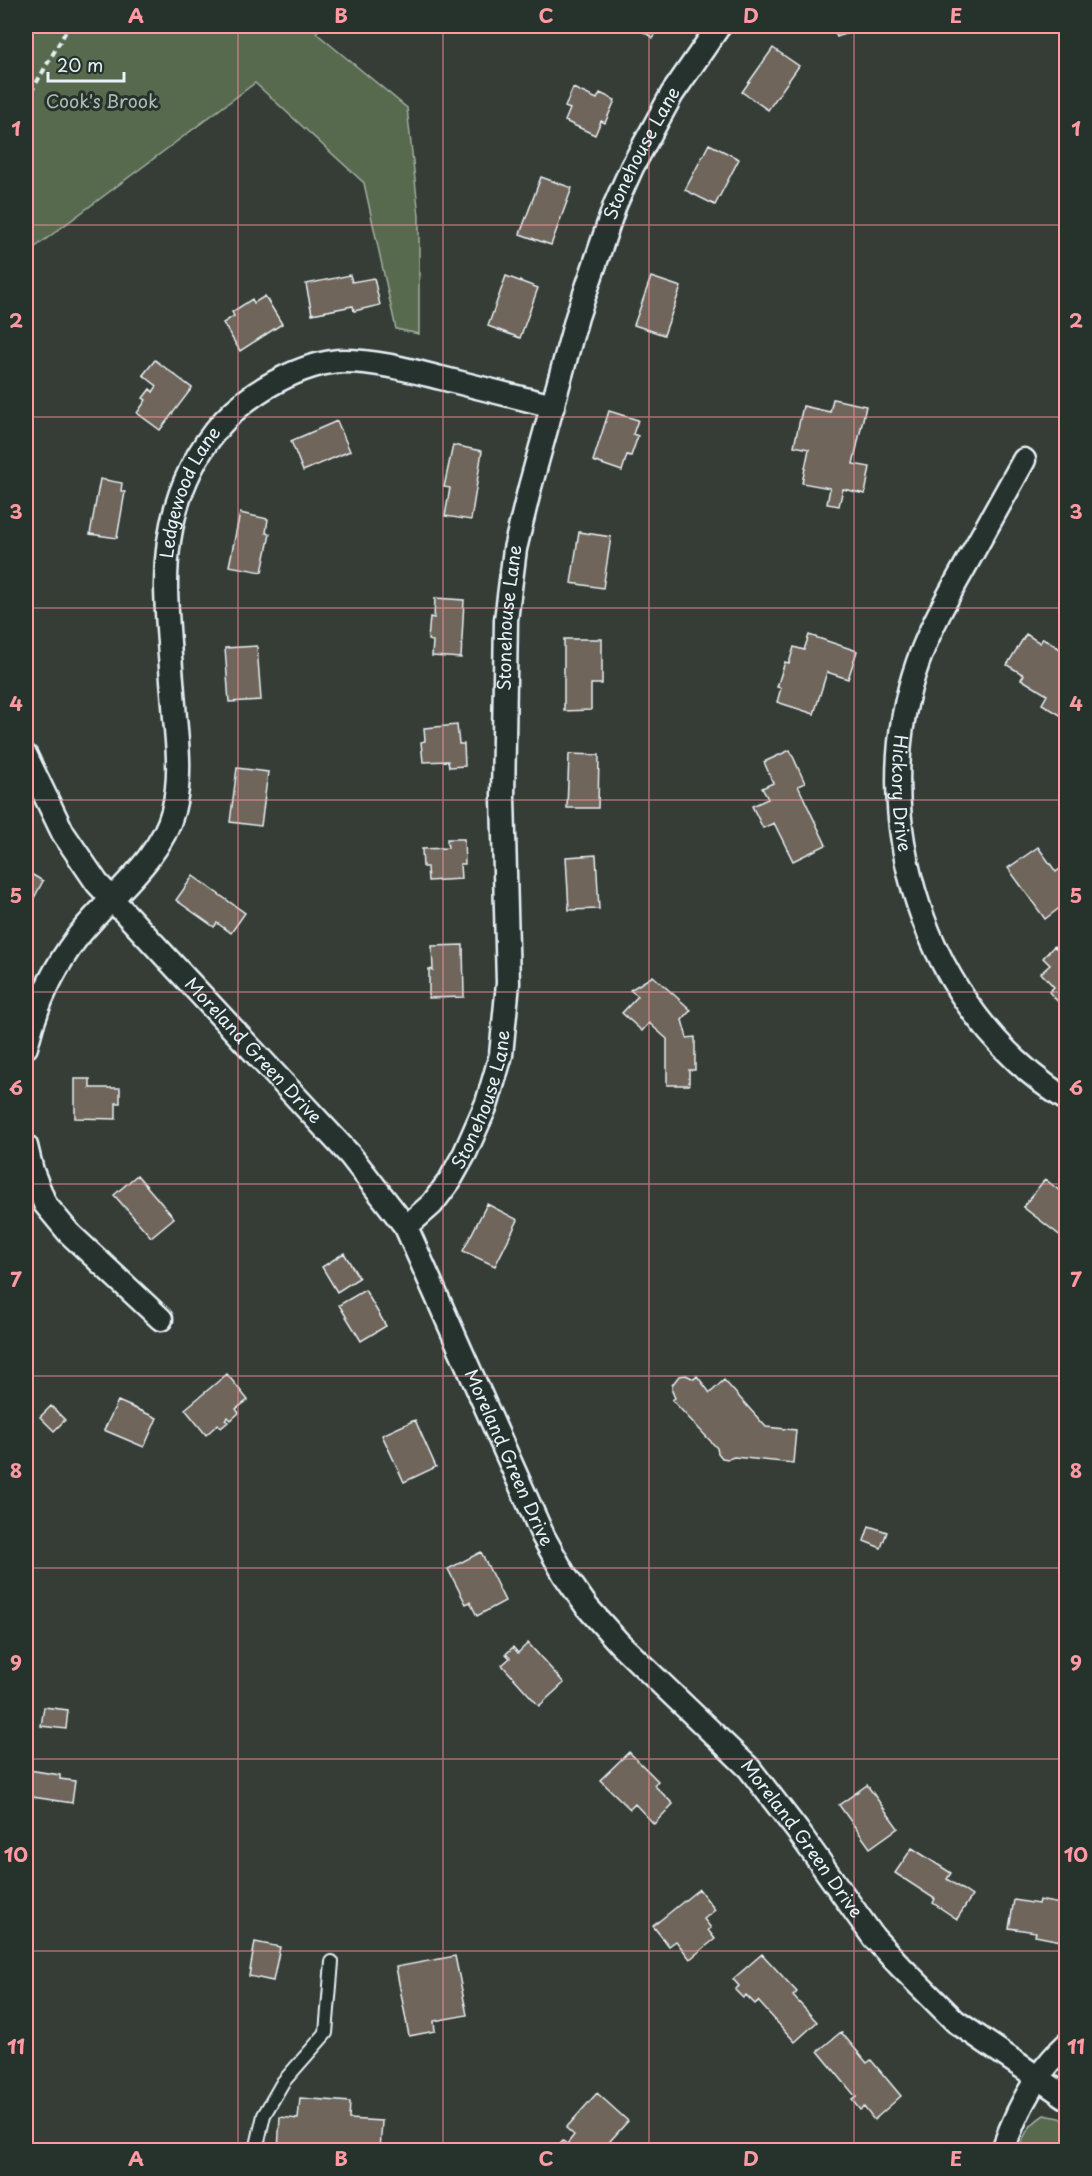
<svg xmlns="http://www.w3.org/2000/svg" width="1092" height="2176" font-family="'Playpen Sans',sans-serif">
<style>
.green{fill:#596b4e;stroke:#a0aea3;stroke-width:1.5}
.building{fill:#70655a;stroke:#e8f1f8;stroke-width:1.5}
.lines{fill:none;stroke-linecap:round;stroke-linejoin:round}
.service-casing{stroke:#e8f1f8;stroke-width:16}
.minor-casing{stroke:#e8f1f8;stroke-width:27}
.path{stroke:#e8f1f8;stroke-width:4;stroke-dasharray:6 4.5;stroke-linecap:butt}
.service{stroke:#26332d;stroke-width:12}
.minor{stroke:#26332d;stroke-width:22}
.grid{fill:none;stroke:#ff9aa2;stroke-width:1.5;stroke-opacity:0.55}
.labels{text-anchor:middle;stroke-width:6;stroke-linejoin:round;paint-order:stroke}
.park-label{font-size:18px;fill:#afbbb4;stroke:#26332d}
.street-label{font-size:18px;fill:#e8f1f8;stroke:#26332d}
.neatline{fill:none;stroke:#ff9aa2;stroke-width:2}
.grid-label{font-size:20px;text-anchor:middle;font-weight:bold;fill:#ff9aa2}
</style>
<rect width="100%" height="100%" fill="#353d36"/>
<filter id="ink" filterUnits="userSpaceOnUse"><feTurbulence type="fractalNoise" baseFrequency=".0167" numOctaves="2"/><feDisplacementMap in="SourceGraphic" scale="12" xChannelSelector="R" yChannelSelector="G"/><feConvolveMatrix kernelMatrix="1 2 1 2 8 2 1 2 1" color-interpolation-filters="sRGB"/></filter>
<g filter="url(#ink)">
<!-- green -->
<path class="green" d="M26 26H322L316 33 407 108 419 216V334L396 329 364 183 255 83 26 254Z
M1044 2115 1060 2118 1066 2122V2150H1020C1023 2134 1030 2124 1044 2115Z"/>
<!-- building -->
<path class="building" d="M634 26H661L653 38Z
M832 26H864L837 37Z
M773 48 799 66 768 110 742 92Z
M573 88 597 99 600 93 615 100 605 123 601 121 595 135 565 121 570 109 565 107Z
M709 144 739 159 715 205 685 190Z
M541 177 572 188 551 245 520 234Z
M350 275 352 282 374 278 380 305 354 311 353 306 312 314 306 284Z
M506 276 538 288 520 338 488 326Z
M651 277 681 287 664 335 634 325Z
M265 296 282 324 240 351 223 323 234 316 232 312 252 299 254 303Z
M155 360 192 388 160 430 137 413 146 400 143 398 150 389 153 392 157 386 143 375Z
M833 399 866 406 853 464 870 467 865 494 843 489 839 506 827 504 830 488 802 483 809 449 794 446 803 406 830 412Z
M609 411 638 420 633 434 638 436 631 456 627 455 622 471 593 461Z
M337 421 350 451 303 471 291 441Z
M453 445 482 451 471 520 445 516 450 488 444 487Z
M100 479 122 483 121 491 125 492 117 538 90 534Z
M240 513 268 519 266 533 270 534 262 572 229 566Z
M579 532 611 537 603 588 571 583Z
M435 598 464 600 461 658 432 656 433 641 428 640 430 617 434 618Z
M1026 634 1040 643 1043 638 1066 653 1065 718 1042 704 1047 695 1021 679 1024 675 1007 665Z
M809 635 857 651 848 679 827 672 814 714 777 702 781 688 777 687 785 662 789 663 794 647 804 650Z
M564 639H602V684H591V710L564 711Z
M257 646 261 700 229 702 225 648Z
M457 725 459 744H464L465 766 449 767 448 761 423 762 421 742 425 741 424 728Z
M790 750 805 783 798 786 826 845 793 861 774 823 763 828 752 806 768 799 762 788 773 783 764 762Z
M569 754 599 755 598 808H567Z
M237 768 268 772 261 826 230 822Z
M447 839H464L465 864H460L461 879 428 881 427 867H423L422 849 448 848Z
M1038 847 1056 872 1066 864V903L1045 919 1008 868Z
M596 855 599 909 569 910 566 857Z
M26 871 43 881 26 913Z
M193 876 245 913 231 933 217 923 214 927 176 900Z
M463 945 464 997 429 998V969L433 970 432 946Z
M1054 946 1066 958V1000L1061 1005 1049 992 1054 987 1041 973 1050 965 1043 958Z
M653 976 691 1010 682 1020 687 1038 695 1037V1070H689V1085H667V1039L649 1023 642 1031 622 1013 638 996 630 990Z
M75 1079H90V1088H120V1103H116V1119L75 1118Z
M137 1175 174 1218 151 1237 114 1195Z
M1045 1179 1066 1196V1240L1023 1207Z
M487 1204 518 1220 495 1266 463 1251Z
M344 1253 359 1278 337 1292 322 1267Z
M365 1290 386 1326 361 1341 339 1305Z
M227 1374 248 1400 236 1409 239 1413 231 1420 228 1417 225 1420 228 1422 221 1428 218 1424 206 1435 185 1409Z
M686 1375 694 1379 697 1376 710 1393 724 1380 766 1427 796 1430 793 1463 734 1457 728 1459 722 1458 718 1453 717 1448 672 1400 675 1398 672 1391V1385L679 1376Z
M118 1401 157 1418 144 1447 104 1430Z
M51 1406 65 1420 54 1431 40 1417Z
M415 1420 436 1467 404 1482 382 1435Z
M869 1526 887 1532 881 1548 864 1541Z
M481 1552 505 1601 477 1616 470 1602 466 1604 448 1569Z
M528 1643 564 1683 539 1706 502 1665 510 1658 506 1654 513 1647 518 1653Z
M44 1707 68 1710 66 1729 41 1726Z
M629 1752 658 1781 654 1785 673 1804 654 1824 635 1804 630 1809 600 1780Z
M29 1770 60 1775V1779L75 1781 72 1803 26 1796Z
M867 1785 898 1828 870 1848 839 1805Z
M912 1848 951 1873 947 1879 972 1896 957 1919 933 1903 935 1899 895 1873Z
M699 1889 715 1910 704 1919 711 1928 708 1930 715 1939 690 1959 676 1941 669 1946 653 1926Z
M1014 1900 1038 1904 1039 1900 1066 1905V1942L1035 1936 1036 1932 1009 1928Z
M255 1942 280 1947 273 1981 249 1976Z
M762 1954 797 1992 793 1996 817 2022 795 2042 758 2001 755 2004 746 1995 743 1998 735 1990 739 1986 733 1979Z
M455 1956 467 2015 434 2021 435 2031 409 2036 396 1967Z
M841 2032 867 2063 871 2060 901 2096 874 2120 864 2107 860 2110 852 2100 856 2097 818 2051Z
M597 2093 628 2121 602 2150H554L563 2141 567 2144 574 2135 566 2128Z
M300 2098 350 2102 349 2119 382 2121 380 2150H278L280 2117 298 2119Z"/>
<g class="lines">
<!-- service casing -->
<g class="service-casing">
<path id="service" d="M256 2150 264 2115 283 2082 326 2033 332 1962"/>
</g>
<!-- minor casing -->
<g class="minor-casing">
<g id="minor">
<path id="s1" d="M1024 460C1004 496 984 532 964 568 947 598 930 628 918 662 863 817 925 1010 1066 1099"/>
<path id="s2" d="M26 756 63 833 97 883 350 1155 406 1227 543 1536 564 1574 587 1607 620 1644 749 1768 797 1830 874 1938 901 1967 955 2021 1066 2097"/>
<path id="s3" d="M26 1047C35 1009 52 971 76 939 106 899 160 862 173 811 181 780 178 749 175 718 172 675 167 631 166 588 165 503 198 423 275 382 296 371 320 361 344 361 377 361 409 370 441 378 478 387 516 397 553 406"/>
<path d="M26 1146 32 1171 45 1204 69 1233 161 1319"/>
<path id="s4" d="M406 1227 432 1204 450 1180 465 1153 487 1103 501 1055 508 983 503 798 506 620 515 549 530 487 577 317 615 205 632 167 672 94 719 26"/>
<path d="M1003 2150C1016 2111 1036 2073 1066 2045"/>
</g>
</g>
<!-- path -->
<path class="path" d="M26 101 69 26"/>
<!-- service -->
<use href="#service" class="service"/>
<!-- minor -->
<use href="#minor" class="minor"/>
</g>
</g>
<!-- grid -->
<path class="grid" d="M238 26V2150M443 26V2150M649 26V2150M854 26V2150M26 225H1066M26 417H1066M26 608H1066M26 800H1066M26 992H1066M26 1184H1066M26 1376H1066M26 1568H1066M26 1759H1066M26 1951H1066"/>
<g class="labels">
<!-- park labels -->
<g class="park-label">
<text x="102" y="108">Cook's Brook</text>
</g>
<!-- street labels -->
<g class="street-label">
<text dy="6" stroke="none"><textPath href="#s4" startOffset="1124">Stonehouse Lane</textPath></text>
<text dy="6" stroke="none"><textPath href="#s3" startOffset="606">Ledgewood Lane</textPath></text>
<text dy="6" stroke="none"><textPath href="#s4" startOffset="638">Stonehouse Lane</textPath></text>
<text dy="6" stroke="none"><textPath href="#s1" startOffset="362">Hickory Drive</textPath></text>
<text dy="6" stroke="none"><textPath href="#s2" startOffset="375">Moreland Green Drive</textPath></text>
<text dy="6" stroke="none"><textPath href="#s4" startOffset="152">Stonehouse Lane</textPath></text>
<text dy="6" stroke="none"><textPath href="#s2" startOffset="861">Moreland Green Drive</textPath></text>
<text dy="6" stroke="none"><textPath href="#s2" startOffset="1347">Moreland Green Drive</textPath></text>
</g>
</g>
<!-- margin -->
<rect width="1092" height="2176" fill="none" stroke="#26332d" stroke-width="66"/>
<!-- scale -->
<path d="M48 72v9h76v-9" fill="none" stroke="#e8f1f8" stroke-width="3"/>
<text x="57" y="72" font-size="18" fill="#e8f1f8" stroke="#26332d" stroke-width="4.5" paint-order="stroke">20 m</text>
<rect x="33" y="33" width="1026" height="2110" class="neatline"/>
<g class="grid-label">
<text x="136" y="23">A</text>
<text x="341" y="23">B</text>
<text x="546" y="23">C</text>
<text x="751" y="23">D</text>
<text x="956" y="23">E</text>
<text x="16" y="136">1</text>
<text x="1076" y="136">1</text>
<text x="16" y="328">2</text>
<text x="1076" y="328">2</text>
<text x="16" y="519">3</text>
<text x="1076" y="519">3</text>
<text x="16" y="711">4</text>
<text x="1076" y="711">4</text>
<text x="16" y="903">5</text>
<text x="1076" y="903">5</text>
<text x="16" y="1095">6</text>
<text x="1076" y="1095">6</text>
<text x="16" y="1287">7</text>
<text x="1076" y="1287">7</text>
<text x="16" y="1478">8</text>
<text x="1076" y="1478">8</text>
<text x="16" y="1670">9</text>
<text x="1076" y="1670">9</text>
<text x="16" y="1862">10</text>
<text x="1076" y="1862">10</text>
<text x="16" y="2054">11</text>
<text x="1076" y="2054">11</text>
<text x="136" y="2166">A</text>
<text x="341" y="2166">B</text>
<text x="546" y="2166">C</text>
<text x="751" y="2166">D</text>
<text x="956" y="2166">E</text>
</g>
</svg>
